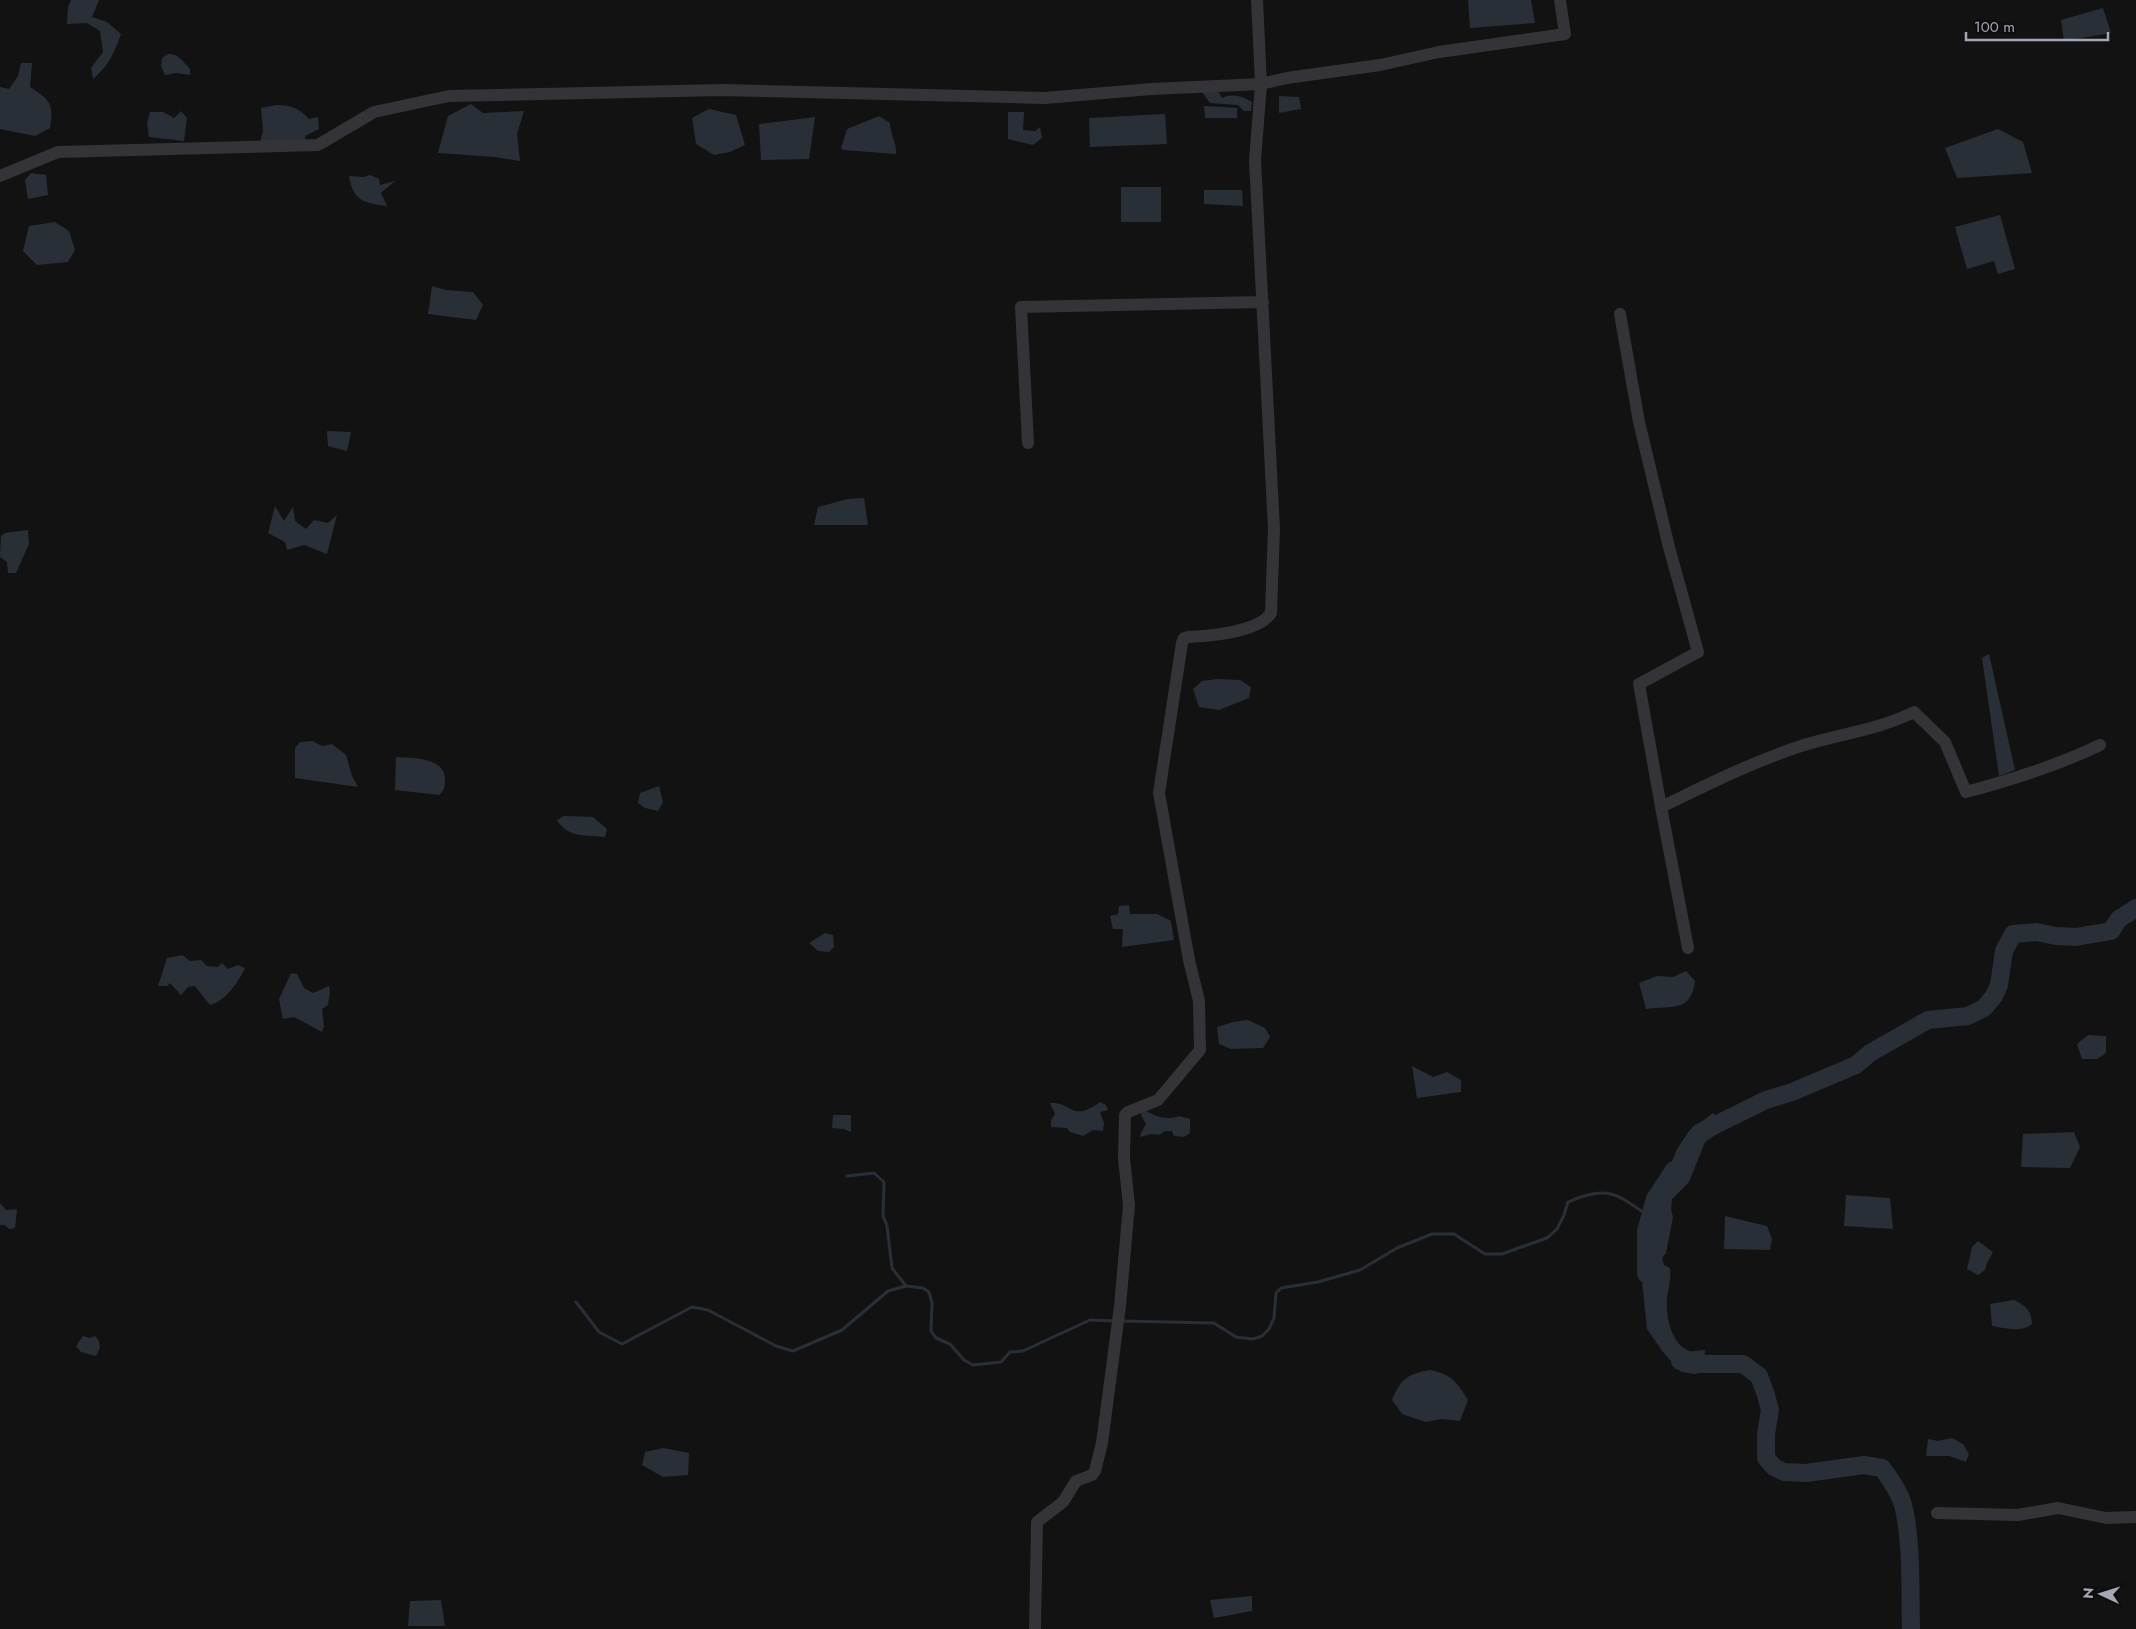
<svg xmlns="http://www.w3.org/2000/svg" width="2136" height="1629" font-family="Jost,sans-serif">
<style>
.water{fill:#292f37}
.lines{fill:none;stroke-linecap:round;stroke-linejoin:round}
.stream{stroke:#292f37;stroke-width:3}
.river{stroke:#292f37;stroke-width:18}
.minor{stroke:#333338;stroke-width:12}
</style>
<rect width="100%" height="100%" fill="#121213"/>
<!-- water -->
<path class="water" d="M71 0H99L92 17 107 22 121 34C114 54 109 65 93 79L91 68 103 52 100 31 87 23 67 24 68 7Z
M1468 0H1531L1535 23 1470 28Z
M2103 8 2111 33 2064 41 2061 20Z
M168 54C180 54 183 62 190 69V75L177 73 165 75 161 66 162 58Z
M21 63H32L30 87C50 100 54 103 50 128L35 136 0 129V87L9 89 18 76Z
M1217 89 1222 98C1232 93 1242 96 1252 102L1251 111H1244L1238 105 1210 103 1202 92Z
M1279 96 1299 97 1301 109 1279 113Z
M471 104 483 113 524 111 517 134 520 161 495 157 438 153 448 116Z
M277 105C291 105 299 108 309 119L318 117 319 129 305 136 306 145 259 146 263 131 261 108Z
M1204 106 1237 108V118H1205Z
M709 109 736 115 745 145 730 152 714 155 696 144 692 118Z
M181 111 187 118 184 141 149 137 147 124 150 112H163L174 118Z
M1008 112H1024L1023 130 1035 131 1040 127 1042 138 1033 145 1008 139Z
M1165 114 1167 144 1090 147 1089 118Z
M879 116 890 123C890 134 897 143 896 154L843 150 841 148 847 129Z
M815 117 809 159 761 160 759 124Z
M1998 129 2023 142 2032 173 1957 178 1945 148Z
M31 173 46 175 48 195 28 199 25 180Z
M370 175 379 179 380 185 395 181 381 193 387 206C364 203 353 201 349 176L364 177Z
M1121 187H1161V222H1121Z
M1204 190H1242L1243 206 1204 204Z
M2000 215 2015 269 1998 274 1994 261 1967 269 1955 227Z
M55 222 69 231 75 250 68 262 37 265 23 251 29 226Z
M432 286 446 290 473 292 483 305 476 320 428 314Z
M327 431 351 432 347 451 328 446Z
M864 498 868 525H814L818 507 848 499Z
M275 506 284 521 293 507 295 521 306 529 314 520 328 523 337 515 327 554 304 545 287 550 285 542 268 533Z
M28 530 29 544 16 573H8L7 562 0 557 1 536 5 533Z
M1989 654 2015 770 1999 776 1982 658Z
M1217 679 1240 680 1251 687 1249 698 1219 710 1199 707 1193 689 1202 681Z
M312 741 322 746 332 744 346 755 352 776 358 787 295 778V748L300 742Z
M396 757C413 758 446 757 445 781 445 787 444 791 439 795L395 790Z
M659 786 663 802 658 811 645 808 638 803 640 793Z
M564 816 593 817 607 829 605 837C585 835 568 838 557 820Z
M1129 905 1130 914H1157L1171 921 1174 940 1122 947 1123 929H1113L1110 916 1118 914 1119 906Z
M825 933 833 935 834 947 829 952 818 951 809 943Z
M182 955 190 961 201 960 207 966 218 967 222 963 228 969 238 965 245 968C238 983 225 1001 210 1005L195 986 188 987 181 995 170 983 167 986H158L167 958Z
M1686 971 1695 981C1691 1013 1673 1005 1646 1009L1639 983 1657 976 1673 977Z
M291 973 297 974 304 988 313 993 329 986 330 992 328 1005 322 1009 324 1026 322 1032 294 1017 283 1019 279 999Z
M1248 1020 1265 1028 1270 1037 1263 1048 1231 1049 1219 1044 1217 1027 1233 1022Z
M2088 1035 2106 1036V1053L2097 1059H2082L2077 1044Z
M1412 1066 1433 1077 1447 1072 1461 1080V1092L1417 1098Z
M1100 1102 1106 1105 1108 1110 1100 1112 1104 1123 1103 1131 1093 1130 1083 1136 1070 1132 1067 1128 1051 1127V1120L1055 1114 1050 1103C1074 1102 1071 1123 1100 1102Z
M1144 1110C1156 1116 1166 1121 1179 1116L1190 1119V1133L1184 1137 1174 1136 1172 1131H1165L1159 1135 1151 1134 1140 1137 1141 1133 1146 1124 1141 1115Z
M1713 1113 1725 1129 1705 1142 1689 1182 1672 1199 1671 1209 1673 1217 1666 1253 1662 1258 1664 1265 1670 1268C1672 1282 1666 1293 1667 1307 1667 1322 1673 1344 1689 1351 1693 1352 1700 1350 1705 1350L1703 1372 1695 1374 1681 1372 1663 1352 1647 1329 1641 1272 1642 1257 1648 1246 1649 1229 1655 1203 1677 1149 1689 1131Z
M833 1115H851V1132L844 1129 832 1128Z
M2074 1132 2080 1147 2070 1168 2021 1167 2023 1134Z
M1846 1195 1890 1198 1893 1229 1844 1226Z
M0 1203 6 1210 17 1209 15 1228 9 1229 5 1225H0Z
M1725 1216 1767 1226 1772 1239 1770 1250 1724 1249Z
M1978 1241 1993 1252 1987 1263 1985 1270 1978 1275 1967 1269 1972 1247Z
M2014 1300C2027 1307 2031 1310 2032 1324 2022 1333 2004 1328 1992 1326L1990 1304Z
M83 1336 90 1338 95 1336 99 1341 100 1348 96 1356 81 1352 76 1346Z
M1430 1370C1451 1374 1457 1382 1468 1400L1460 1421 1441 1419 1426 1422 1402 1414 1392 1400C1401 1379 1407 1374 1430 1370Z
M1952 1438 1963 1444 1969 1454 1966 1462 1949 1456H1926L1928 1439 1938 1441Z
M663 1448 689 1453 688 1475 663 1477 642 1465 645 1452Z
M1252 1596V1611L1214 1618 1210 1600Z
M441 1600 445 1626H408L410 1601Z"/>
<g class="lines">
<!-- stream -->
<path class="stream" d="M847 1176 874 1173 884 1182 883 1216 887 1226 892 1268 906 1286
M576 1302 599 1332 622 1344 692 1307 708 1310 776 1346 793 1351 842 1330 888 1291 906 1286 923 1288 929 1292 932 1303 931 1331 936 1338 950 1344 964 1360 973 1365 1001 1362 1010 1352 1023 1351 1090 1320 1114 1321
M1121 1321 1214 1323 1236 1337 1253 1339 1262 1336 1269 1329 1274 1318 1276 1293 1281 1288 1318 1282 1360 1270 1397 1248 1432 1234H1454L1485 1254H1502L1547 1238 1557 1229 1564 1215 1568 1202C1607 1185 1616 1193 1650 1217"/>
<!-- river -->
<path class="river" d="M1699 1133 1766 1100 1792 1092 1856 1065 1870 1053 1928 1020 1968 1016 1984 1008 1994 996 1999 985 2004 951 2013 934 2036 932 2056 936 2076 937 2111 931 2119 919 2136 908
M1646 1274V1231L1655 1199 1674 1170
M1680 1361 1689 1364H1743L1759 1376 1766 1395 1770 1410 1766 1434V1458L1774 1467 1784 1472 1806 1473 1864 1465 1882 1468C1891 1480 1901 1494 1904 1509 1912 1545 1910 1592 1911 1629"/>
<!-- minor -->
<path class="minor" d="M0 176 58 152 318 145 374 112 449 96 722 90 1045 98 1151 89 1261 84 1287 78 1380 65 1439 52 1565 34 1560 0
M1620 314 1639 422 1669 547 1698 652 1639 684 1661 807C1707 785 1752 762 1801 746 1839 734 1878 730 1914 712L1945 742 1966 792C2011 780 2057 766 2100 745
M1028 443 1021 307 1263 302
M1661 807 1688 948
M1937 1513 2018 1515 2058 1508 2106 1518 2136 1517
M1035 1629 1037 1522 1063 1502 1076 1481 1092 1475 1095 1471 1102 1443 1120 1306 1129 1205 1124 1159 1125 1115 1128 1112 1158 1100 1200 1050 1199 1001 1189 960 1159 793 1182 643 1184 638 1188 637C1209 636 1259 632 1271 613L1274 529 1255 160 1261 84 1257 0"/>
</g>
<!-- north arrow -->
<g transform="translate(2101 1594) rotate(274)" stroke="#0d0d0e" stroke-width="4" paint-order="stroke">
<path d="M0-4L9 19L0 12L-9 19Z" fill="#a4a7b4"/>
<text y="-8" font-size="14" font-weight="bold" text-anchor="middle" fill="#a4a7b4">N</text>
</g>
<!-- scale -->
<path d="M1966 32v8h142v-8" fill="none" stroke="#a4a7b4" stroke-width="2.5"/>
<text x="1974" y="32" font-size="15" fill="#a4a7b4" stroke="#0d0d0e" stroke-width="4" paint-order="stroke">100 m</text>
</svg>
